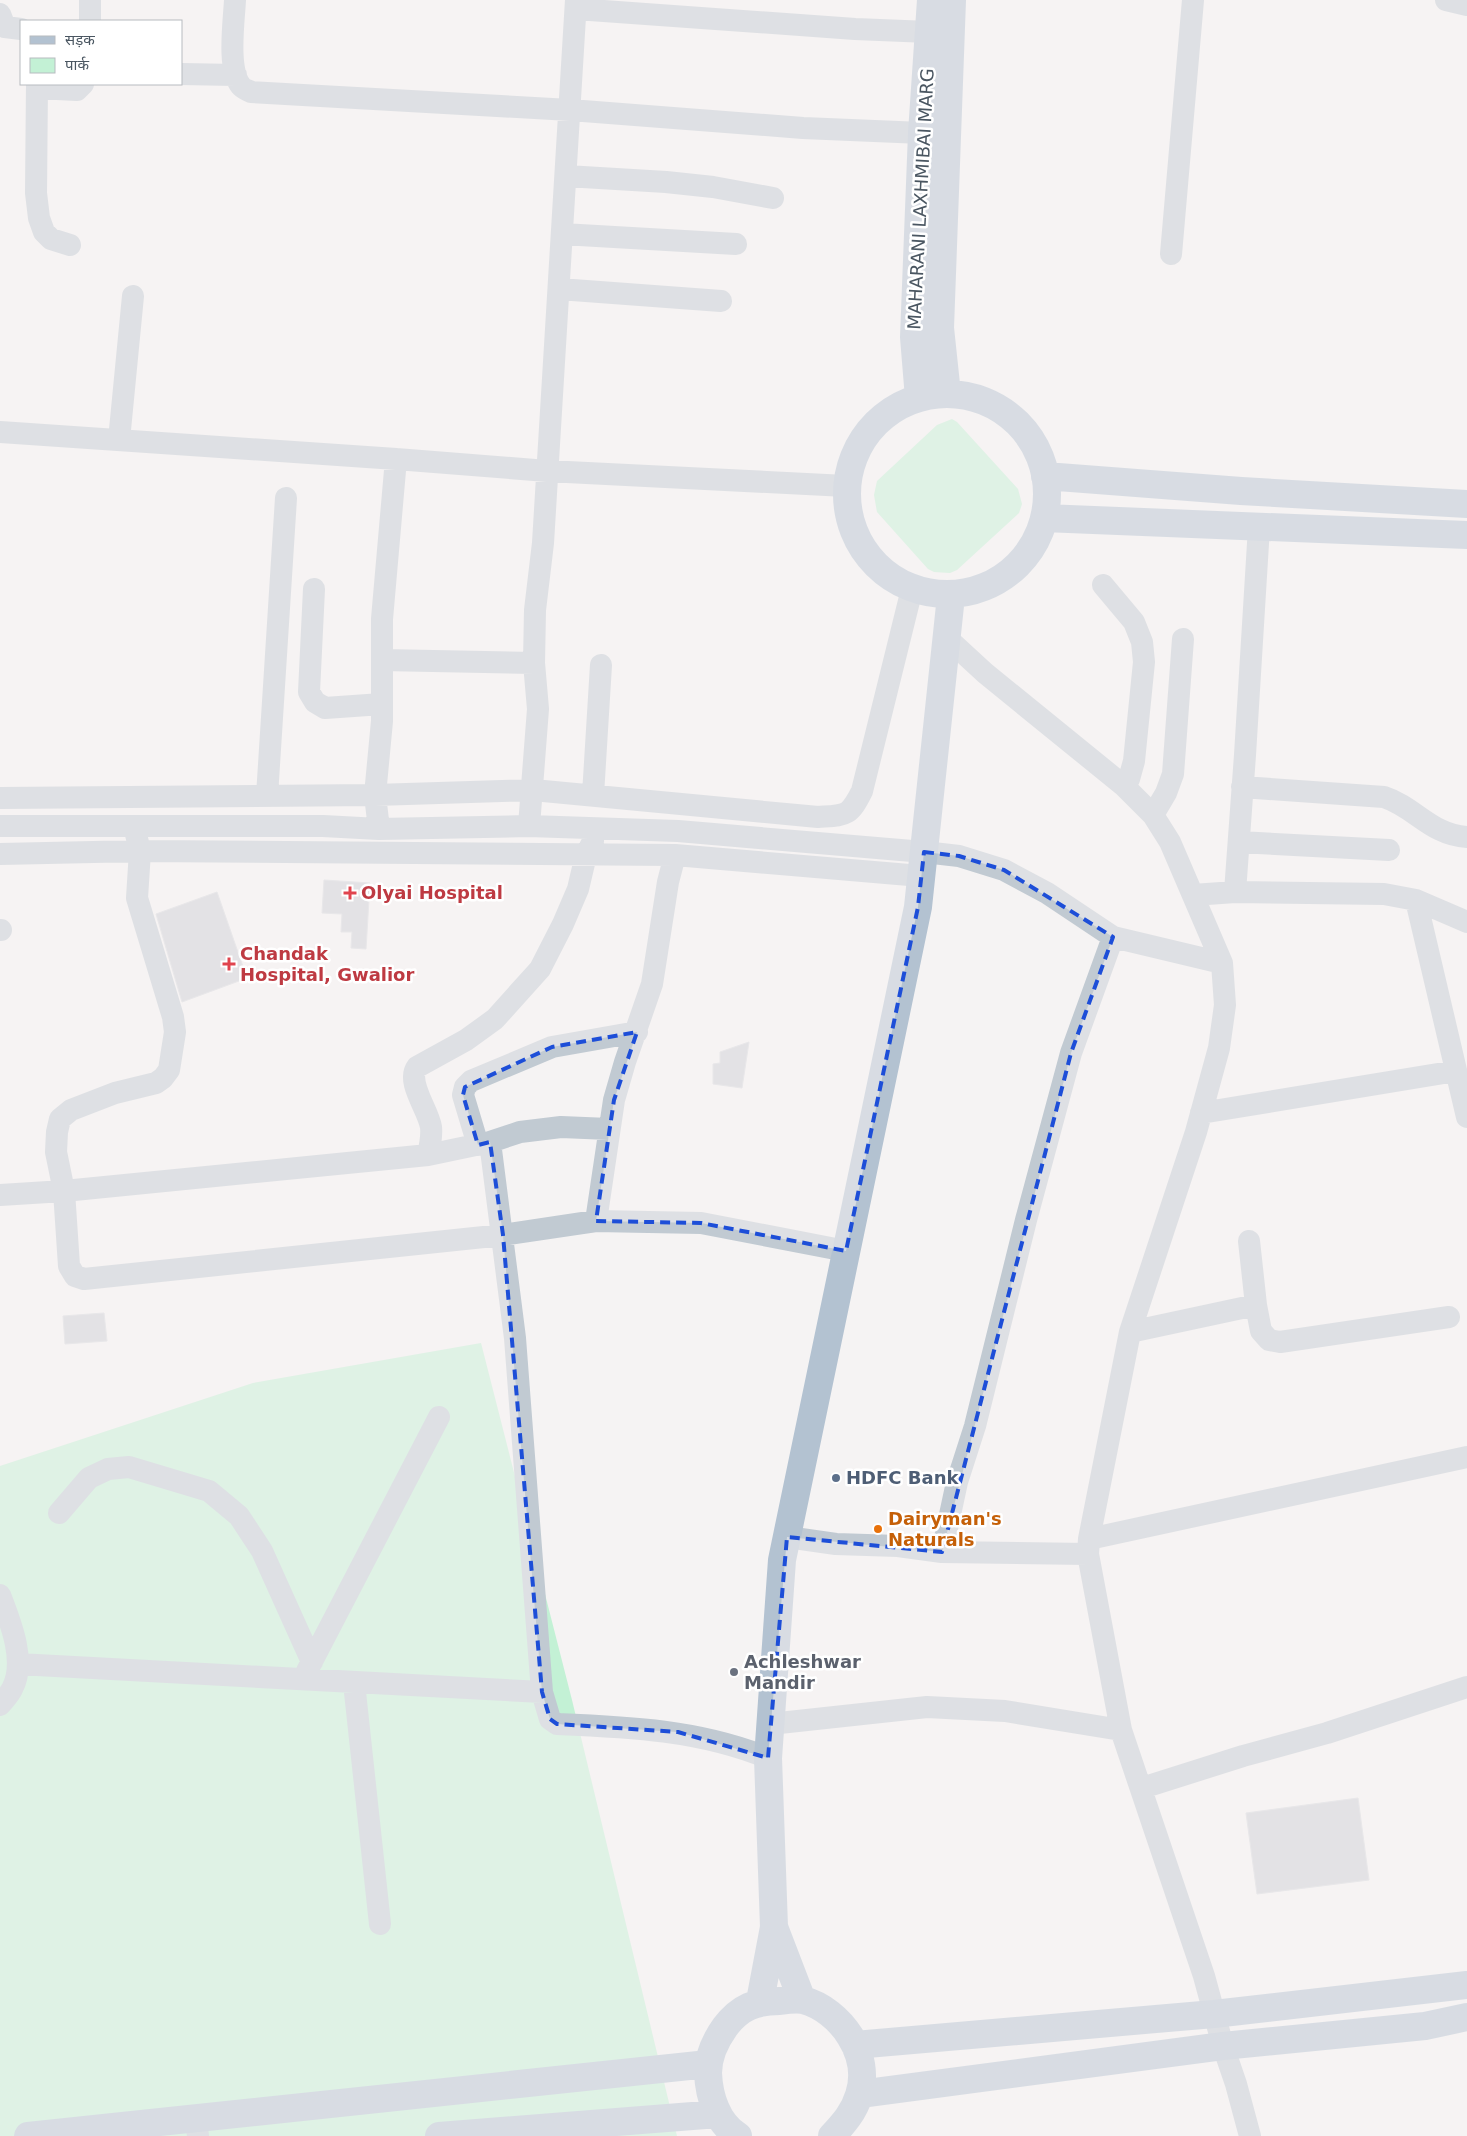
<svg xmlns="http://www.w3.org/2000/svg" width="1467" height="2136" font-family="'DejaVu Sans','Noto Sans Devanagari',sans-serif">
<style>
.green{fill:#c3f1d5}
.building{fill:#cdcfd5;stroke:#d7d9de}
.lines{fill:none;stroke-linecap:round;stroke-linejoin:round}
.minor{stroke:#c1cad2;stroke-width:22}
.major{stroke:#b3c2d1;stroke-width:28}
.marked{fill:none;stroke:#1d4ed8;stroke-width:4;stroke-dasharray:10 6;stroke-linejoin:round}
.health-dot{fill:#e0444e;stroke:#fff;stroke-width:2}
.service-dot{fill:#5c6f8a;stroke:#fff;stroke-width:2}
.food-dot{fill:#e8710a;stroke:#fff;stroke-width:2}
.worship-dot{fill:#6b7280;stroke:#fff;stroke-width:2}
.labels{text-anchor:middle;stroke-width:5;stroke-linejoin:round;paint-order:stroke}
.street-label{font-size:18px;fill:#4a5661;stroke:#fff}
.health-label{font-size:18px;font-weight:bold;fill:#be3a42;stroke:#fff;text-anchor:start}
.service-label{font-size:18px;font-weight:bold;fill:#4e5e75;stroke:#fff;text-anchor:start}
.food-label{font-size:18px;font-weight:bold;fill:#c56008;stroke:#fff;text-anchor:start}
.worship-label{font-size:18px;font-weight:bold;fill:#5b616d;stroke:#fff;text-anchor:start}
</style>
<rect width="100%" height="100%" fill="#f5f3f3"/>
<!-- green -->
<path class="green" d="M952 419 957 422 1018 489 1022 504 1019 513 957 570 950 573 934 572 928 569 877 512 874 495 877 481 937 425Z
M481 1343 572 1700 677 2136H0V1466L253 1383Z"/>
<!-- building -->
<path class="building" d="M324 880 370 883 366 949 351 948 352 932H341L342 914 322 913Z
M217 892 247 978 182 1002 156 914Z
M749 1042 742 1088 713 1084V1064L720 1063V1052Z
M104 1313 107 1341 65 1344 63 1316Z
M1358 1798 1369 1880 1257 1894 1246 1813Z"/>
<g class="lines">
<!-- minor -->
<path class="minor" d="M235 0C234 21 227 69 241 86 243 89 248 90 251 92L570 110 803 128 922 133
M1446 0 1467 5
M576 9 855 29 929 32
M0 14 5 27 21 29
M90 21V0
M181 74 236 75
M37 84 36 193 39 218 44 232 51 239 70 245
M37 88 77 90 83 84
M566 176 666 182 713 187 773 198
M562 234 736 244
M1171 254 1193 0
M559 289 721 301
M0 432 396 459 547 471 846 486
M119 440 133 296
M1103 585 1134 622 1142 642 1144 662 1134 761 1129 779 1124 786
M314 589 309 692 315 702 325 708 382 704
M947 638 985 673 1124 786 1153 815 1170 842 1222 963 1225 1005 1219 1048 1196 1132 1130 1332 1089 1539 1088 1554 1121 1730 1204 1976 1223 2046 1236 2084 1250 2136
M382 660 534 663
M1242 787 1384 797C1415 807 1431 835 1467 837
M593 795 601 665
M267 796 286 498
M0 798 375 795 533 790 818 817C846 815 849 817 862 791L912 589
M1153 815 1166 793 1173 774 1183 639
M0 826H323L379 829 529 826 678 831 924 852 959 856 1004 870 1047 893 1113 937 1222 963
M134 826 140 851 137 898 173 1017 175 1032 169 1070 163 1078 156 1083 115 1093 71 1110 60 1119 57 1132 56 1152 64 1191 69 1266 75 1276 84 1279 503 1235 596 1221 701 1223 846 1251
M529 826 538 709 534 663 535 610 543 543 576 0
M379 829 375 795 382 721V619L396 459
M1239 842 1389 850
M0 854 140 851 675 855 921 876
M1235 892 1245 755 1259 527
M1193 895 1235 892 1384 894 1416 900 1467 922
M1416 900 1467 1117
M0 930H1
M1201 1113 1456 1071
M490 1142 515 1338 542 1692 550 1719 557 1724C629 1727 700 1730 768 1758
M478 1145 463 1095 465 1087 471 1081 552 1047 637 1032
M428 1155C430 1146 432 1136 431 1127 428 1109 406 1082 417 1067L466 1040 495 1019 540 969 563 924 578 889 586 855 593 841
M0 1195 64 1191 428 1155 490 1142 520 1132 561 1127 609 1129
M596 1221 614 1100 625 1062 652 984 668 882 675 855
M1249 1241 1256 1305 1261 1331 1269 1340 1280 1342 1449 1317
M1130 1332 1256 1305
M59 1513 89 1478 108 1469 129 1467 209 1491 239 1516 262 1551 312 1662
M787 1537 836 1544 898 1546 942 1552 1088 1554
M1089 1539 1467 1457
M942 1552 957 1482 975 1426 1026 1220 1071 1053 1113 937
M0 1595C10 1621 27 1662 12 1689 9 1695 4 1700 0 1705
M18 1664 542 1692
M307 1671 439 1417
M354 1683 380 1924
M770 1724 927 1707 1005 1711 1121 1730
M1142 1788 1243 1756 1327 1733 1467 1687
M196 2118 198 2136"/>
<!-- major -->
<path class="major" d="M947 394 940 328 952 0
M847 494a100 100 0 1 1 200 0a100 100 0 1 1-200 0Z
M919 398 914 337 922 133 931 0
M1045 476 1241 491 1467 504
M1044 518 1467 535
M774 1927 802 2000
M760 2001 774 1927 768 1758 782 1560 918 907 951 596
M855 2045 1214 2014 1467 1985
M860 2094 1223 2046 1425 2026 1467 2017
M28 2136 708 2064
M439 2136 718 2114
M738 2136C717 2123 709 2096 708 2073 708 2056 715 2041 725 2027 740 2007 756 2001 780 2001 787 2000 796 1999 803 2000 841 2010 872 2055 859 2095 854 2112 844 2123 832 2136"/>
</g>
<!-- marked area -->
<path d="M0 0H1467V2136H0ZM924 852 959 856 1004 870 1113 937 1071 1053 942 1552 787 1537 768 1758 678 1732 557 1724 550 1719 542 1692 503 1235 490 1142 478 1145 463 1095 465 1087 552 1047 637 1032 614 1100 596 1221 701 1223 846 1251 918 907Z" fill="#f5f3f3" fill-opacity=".55" fill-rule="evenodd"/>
<path class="marked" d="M924 852 959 856 1004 870 1113 937 1071 1053 942 1552 787 1537 768 1758 678 1732 557 1724 550 1719 542 1692 503 1235 490 1142 478 1145 463 1095 465 1087 552 1047 637 1032 614 1100 596 1221 701 1223 846 1251 918 907Z"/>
<!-- markers -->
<g class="health-dot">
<path d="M347.5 885.5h5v5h5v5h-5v5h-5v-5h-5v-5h5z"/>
<path d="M226.5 956.5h5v5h5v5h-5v5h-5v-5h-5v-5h5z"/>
</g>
<circle class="service-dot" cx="836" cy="1478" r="5"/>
<circle class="food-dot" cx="878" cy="1529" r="5"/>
<circle class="worship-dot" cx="734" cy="1672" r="5"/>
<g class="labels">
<!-- street labels -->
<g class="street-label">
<text transform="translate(921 199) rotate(-87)" y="6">MAHARANI LAXHMIBAI MARG</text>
</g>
<!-- health labels -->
<g class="health-label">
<text x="361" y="899">Olyai Hospital</text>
<text x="240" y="960">Chandak<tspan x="240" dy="21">Hospital, Gwalior</tspan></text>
</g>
<!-- service labels -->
<g class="service-label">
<text x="846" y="1484">HDFC Bank</text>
</g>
<!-- food labels -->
<g class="food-label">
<text x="888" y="1525">Dairyman's<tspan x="888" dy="21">Naturals</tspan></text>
</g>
<!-- worship labels -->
<g class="worship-label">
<text x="744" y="1668">Achleshwar<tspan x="744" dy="21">Mandir</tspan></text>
</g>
</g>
<!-- legend -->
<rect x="20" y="20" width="162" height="65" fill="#ffffff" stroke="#b7bbc0"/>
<rect x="30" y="36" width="25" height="8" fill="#b3c2d1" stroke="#b7bbc0"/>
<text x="65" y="45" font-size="15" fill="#4a5661">सड़क</text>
<rect x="30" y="58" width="25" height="15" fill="#c3f1d5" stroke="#b7bbc0"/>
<text x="65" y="70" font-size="15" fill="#4a5661">पार्क</text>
</svg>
